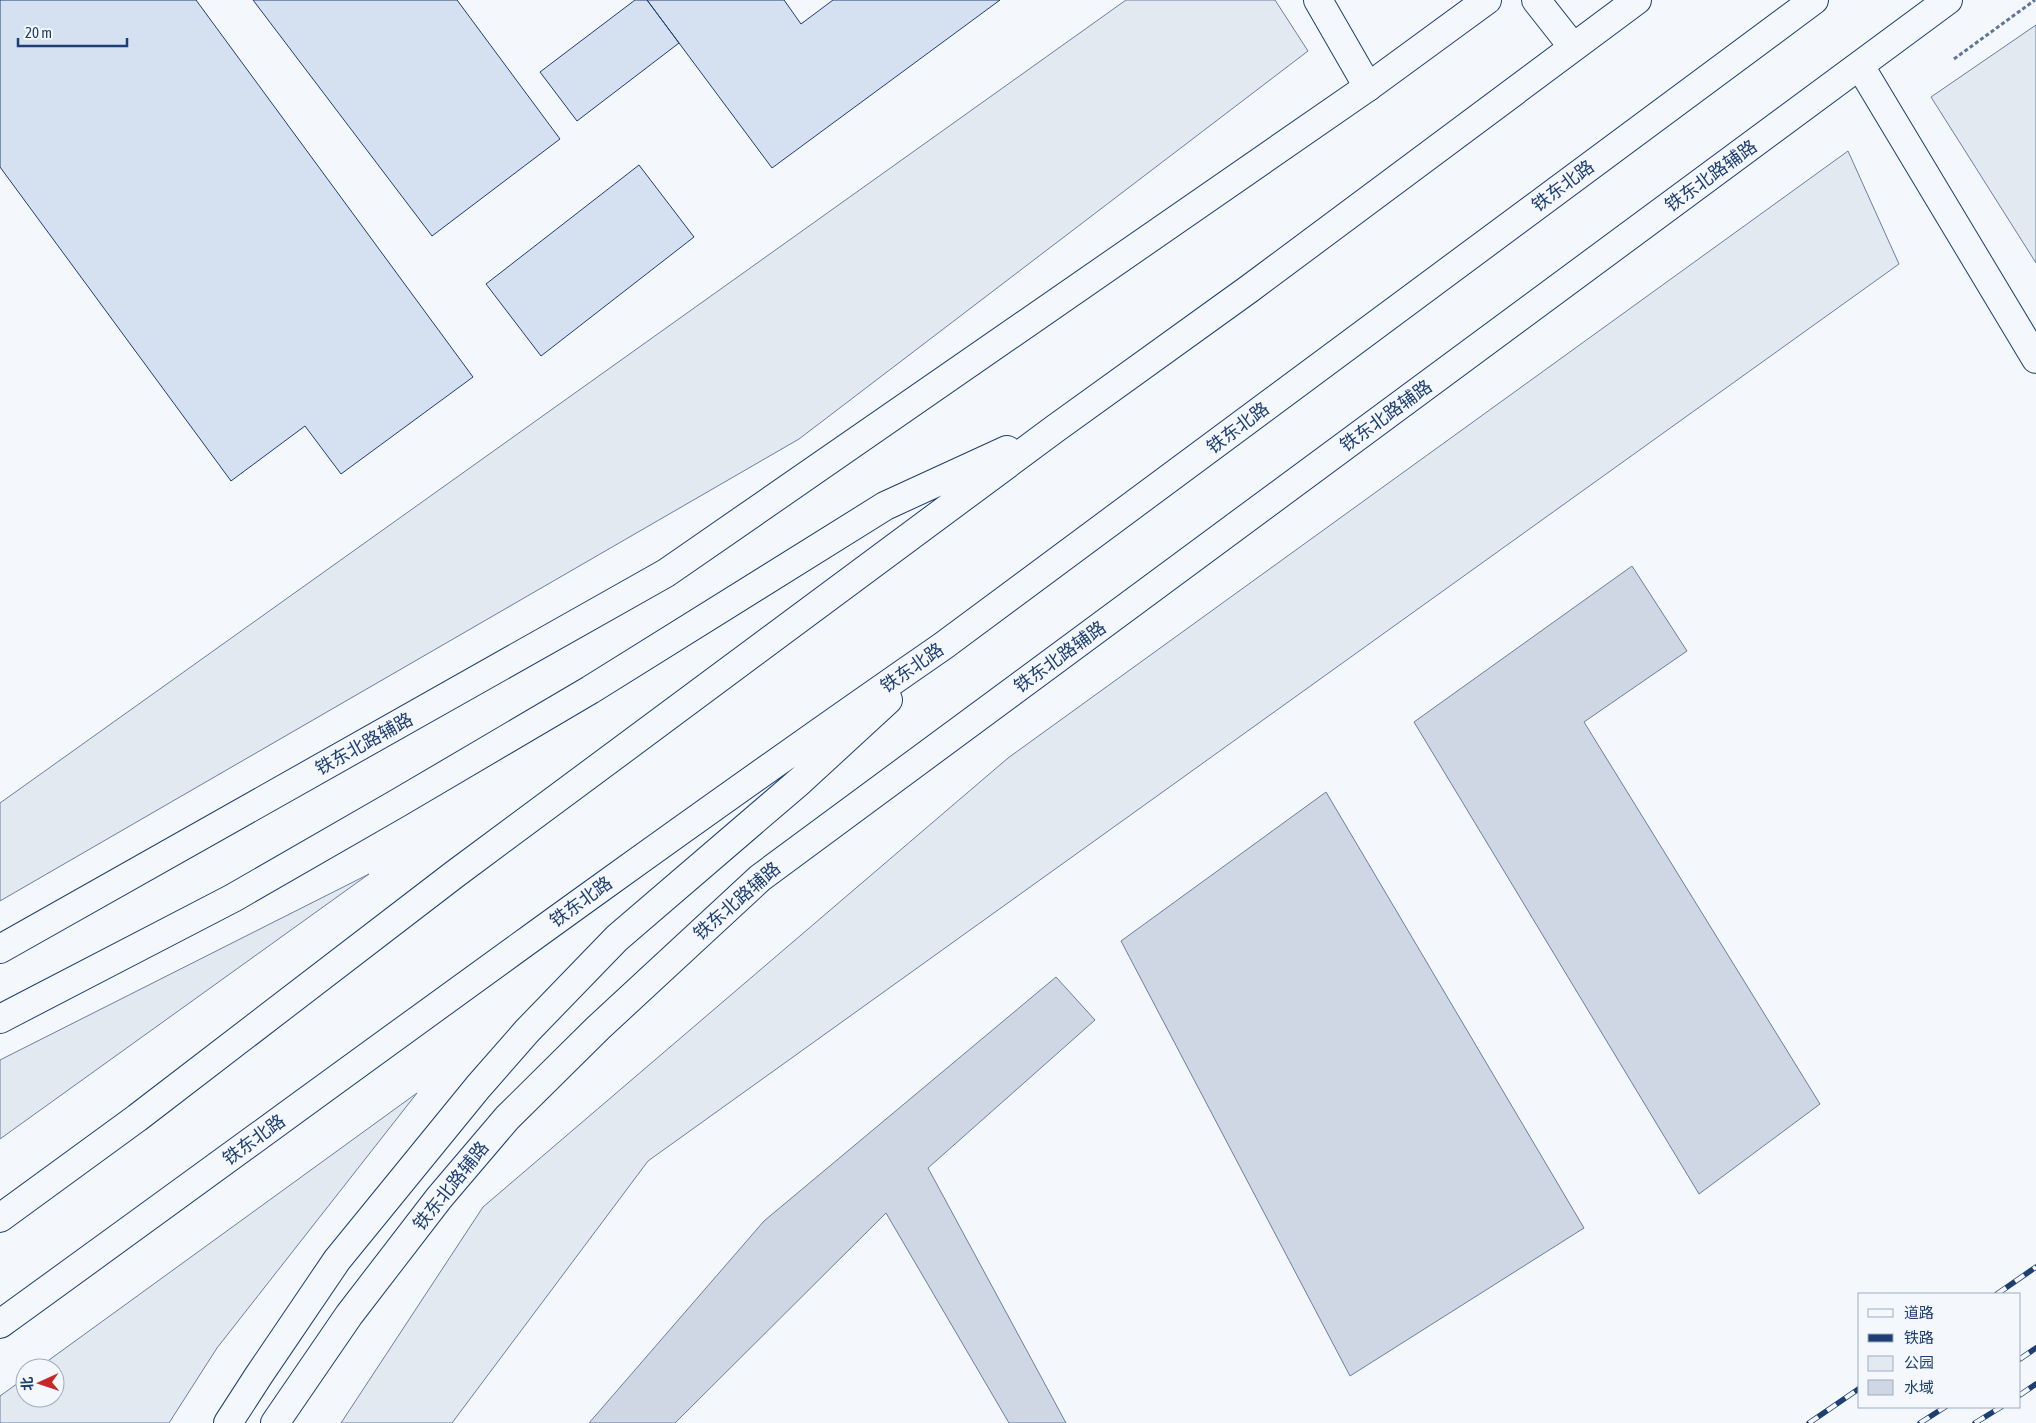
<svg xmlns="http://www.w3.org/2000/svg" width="2036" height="1423" font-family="'Asap Condensed','Noto Sans SC',sans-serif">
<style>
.green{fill:#e3e9f0;stroke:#687fa3}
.water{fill:#cfd7e4;stroke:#687fa3}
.building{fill:#d5e0f0;stroke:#1d3f73}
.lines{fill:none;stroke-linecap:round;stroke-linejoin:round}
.minor-casing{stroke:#1d3f73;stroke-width:30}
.major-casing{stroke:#1d3f73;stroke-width:30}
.highway-casing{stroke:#1d3f73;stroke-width:30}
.path{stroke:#5e769c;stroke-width:3;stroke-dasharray:4 2.5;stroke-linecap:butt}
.minor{stroke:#f4f7fb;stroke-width:28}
.major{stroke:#f4f7fb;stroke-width:28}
.highway{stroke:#f4f7fb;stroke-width:28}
.rail-casing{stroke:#1d3f73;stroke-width:5.5}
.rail{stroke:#f4f7fb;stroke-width:4;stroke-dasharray:11;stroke-linecap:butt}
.labels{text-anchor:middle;stroke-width:4;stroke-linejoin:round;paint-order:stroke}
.street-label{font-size:18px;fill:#1d3f73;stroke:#f4f7fb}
</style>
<rect width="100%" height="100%" fill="#f4f7fb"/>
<!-- green -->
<path class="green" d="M1126 0H1275L1308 51 799 439 0 901V803Z
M2036 25V263L1931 97Z
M1848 151 1899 264 648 1161 452 1423H341L483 1207 1008 758Z
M369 874 0 1139V1060Z
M417 1093 217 1348 169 1423H0V1396L25 1378V1398H55V1368H38Z"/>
<!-- water -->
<path class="water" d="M1632 566 1687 651 1584 722 1820 1104 1699 1194 1414 722Z
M1326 792 1584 1228 1350 1376 1121 941Z
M1056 977 1095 1020 928 1168 1066 1423H1009L886 1213 675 1423H589L764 1221Z"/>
<!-- building -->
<path class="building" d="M0 0H196L473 377 341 474 305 426 231 481 0 167Z
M253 0H457L560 139 432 236Z
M635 0H647L679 43 577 121 540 72Z
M647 0H784L801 24 833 0H1000L772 168Z
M639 165 694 237 541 356 486 284Z"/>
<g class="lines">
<!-- minor casing -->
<g class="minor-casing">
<path id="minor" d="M1318 0 1368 87
M1536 0 1573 47
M1860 66 2036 359
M275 1423 349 1315 439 1198 507 1118 598 1028 760 878 1948 0"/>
</g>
<!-- major casing -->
<g class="major-casing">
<path id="major" d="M0 949 666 573 1368 87 1487 0"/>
</g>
<!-- highway casing -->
<g class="highway-casing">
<path id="highway" d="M0 1019 233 898 398 803 590 690 885 506 1007 450
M0 1218 137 1118 455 874 1056 428 1249 289 1637 0
M0 1324C314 1097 625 866 943 646L1814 0
M228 1423 259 1375 337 1260 478 1087 527 1031 617 938 800 781 888 700"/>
</g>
<!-- path -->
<path class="path" d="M1954 59 2035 0"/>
<!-- minor -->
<use href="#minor" class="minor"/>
<!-- major -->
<use href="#major" class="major"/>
<!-- highway -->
<use href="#highway" class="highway"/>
<!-- rail casing -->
<g class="rail-casing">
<path id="rail" d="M1997 1294 2036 1267
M2020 1359 2036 1348
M2020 1395 2036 1384
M1809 1423 1860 1388
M1920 1423 1945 1407
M1975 1423 2001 1407"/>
</g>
<!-- rail -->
<use href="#rail" class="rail"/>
</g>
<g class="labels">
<!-- street labels -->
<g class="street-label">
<text transform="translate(1711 176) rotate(-36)" y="6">铁东北路辅路</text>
<text transform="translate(1563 186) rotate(-37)" y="6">铁东北路</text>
<text transform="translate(1386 416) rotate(-36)" y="6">铁东北路辅路</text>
<text transform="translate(1238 428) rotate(-37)" y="6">铁东北路</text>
<text transform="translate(1060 657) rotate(-36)" y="6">铁东北路辅路</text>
<text transform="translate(912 668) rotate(-35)" y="6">铁东北路</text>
<text transform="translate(364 744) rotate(-29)" y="6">铁东北路辅路</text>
<text transform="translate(737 901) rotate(-41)" y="6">铁东北路辅路</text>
<text transform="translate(581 902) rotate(-36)" y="6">铁东北路</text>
<text transform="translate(254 1140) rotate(-36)" y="6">铁东北路</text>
<text transform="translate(451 1186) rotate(-51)" y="6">铁东北路辅路</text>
</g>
</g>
<!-- legend -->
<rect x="1858" y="1293" width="162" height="115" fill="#f4f7fb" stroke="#9eadc5"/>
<rect x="1868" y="1309" width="25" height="8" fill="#f4f7fb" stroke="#9eadc5"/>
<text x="1904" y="1318" font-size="15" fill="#1d3f73">道路</text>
<rect x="1868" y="1334" width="25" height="8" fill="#1d3f73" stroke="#9eadc5"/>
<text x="1904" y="1343" font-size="15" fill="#1d3f73">铁路</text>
<rect x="1868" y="1356" width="25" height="15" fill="#e3e9f0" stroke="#9eadc5"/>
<text x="1904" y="1368" font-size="15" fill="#1d3f73">公园</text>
<rect x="1868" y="1380" width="25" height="15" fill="#cfd7e4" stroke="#9eadc5"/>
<text x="1904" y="1393" font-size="15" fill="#1d3f73">水域</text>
<!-- north arrow -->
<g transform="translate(40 1383) rotate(267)"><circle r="24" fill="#f4f7fb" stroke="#9eadc5"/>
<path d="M0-4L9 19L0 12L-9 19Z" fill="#c62828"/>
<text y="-8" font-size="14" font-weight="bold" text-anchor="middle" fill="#1d3f73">北</text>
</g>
<!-- scale -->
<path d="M18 38v8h109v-8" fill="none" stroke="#1d3f73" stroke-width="2.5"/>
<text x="25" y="38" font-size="15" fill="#1d3f73" stroke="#f4f7fb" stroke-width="4" paint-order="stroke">20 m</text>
</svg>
